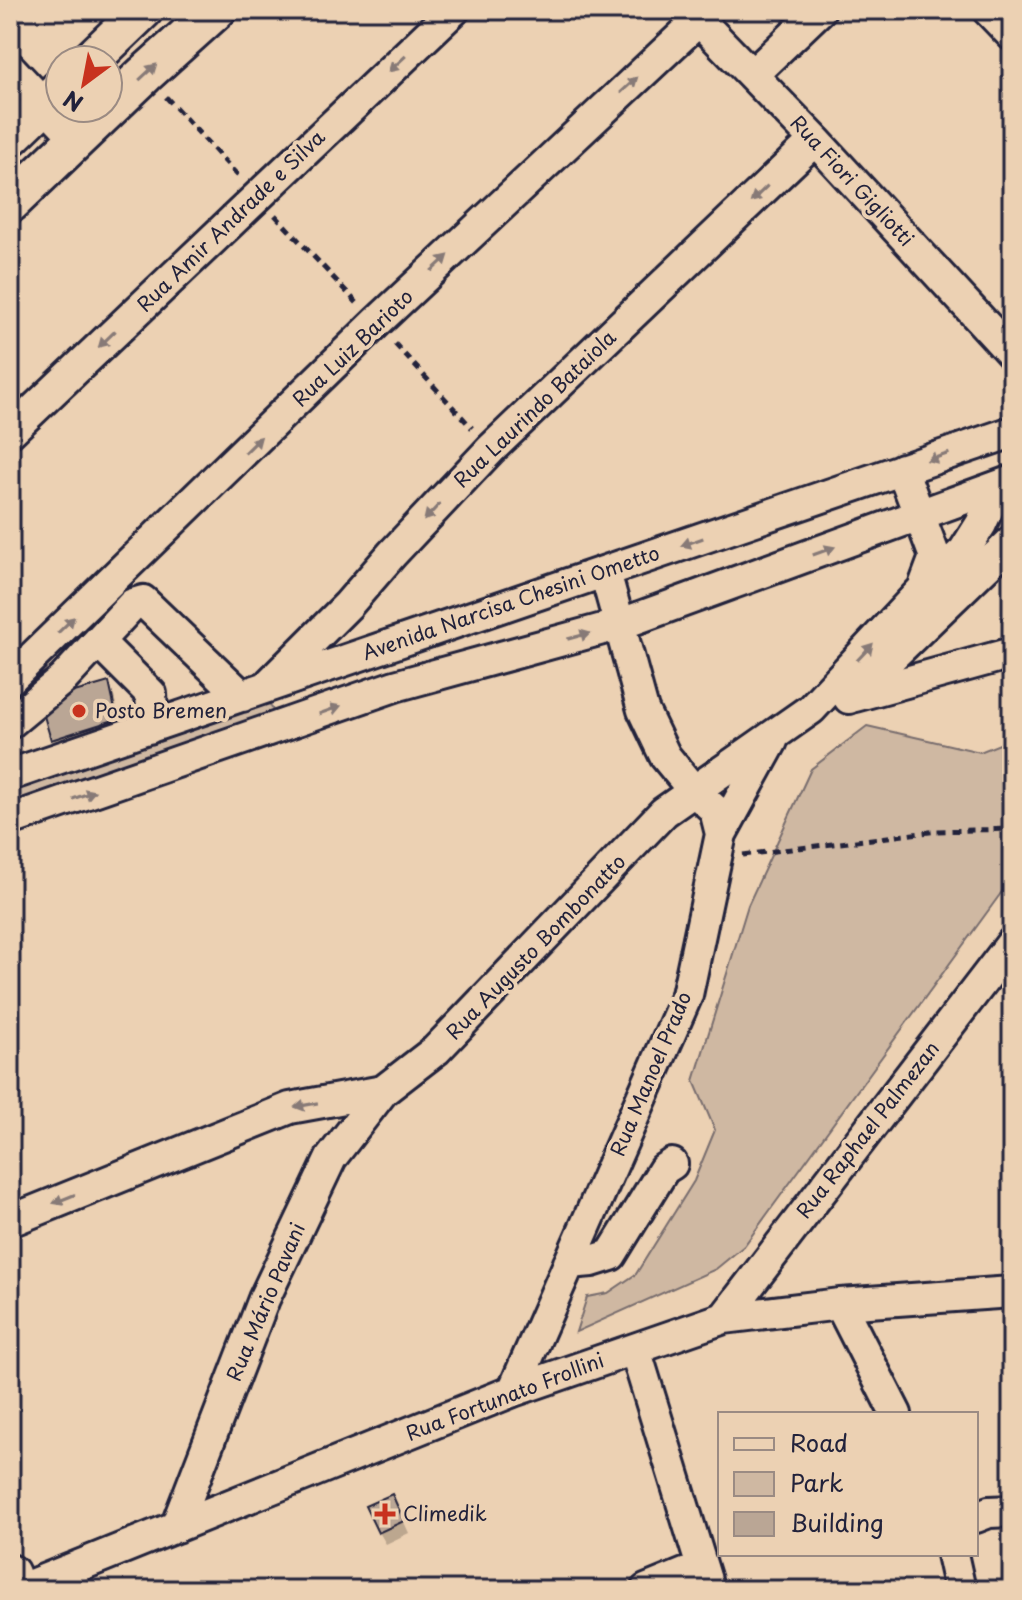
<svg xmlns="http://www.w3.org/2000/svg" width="1022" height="1600" font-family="'Playpen Sans',sans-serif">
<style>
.green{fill:#cfb8a2;stroke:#786d6e;stroke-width:2}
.shadow{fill:#0003}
.building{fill:#baa695;stroke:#22223b;stroke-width:2}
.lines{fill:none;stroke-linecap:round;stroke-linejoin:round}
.minor-casing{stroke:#22223b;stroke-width:36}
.major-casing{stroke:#22223b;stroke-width:44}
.path{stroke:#22223b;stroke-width:5;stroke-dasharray:8 6;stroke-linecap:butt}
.minor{stroke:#ecd1b3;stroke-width:30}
.major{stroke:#ecd1b3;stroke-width:38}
.oneway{fill:#877a77}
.poi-dot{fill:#c8321e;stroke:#ecd1b3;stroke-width:3}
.labels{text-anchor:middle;stroke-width:8;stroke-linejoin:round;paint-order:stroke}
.street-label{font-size:20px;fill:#22223b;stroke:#ecd1b3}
.poi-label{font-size:20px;fill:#22223b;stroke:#ecd1b3;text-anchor:start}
</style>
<rect width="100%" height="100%" fill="#ecd1b3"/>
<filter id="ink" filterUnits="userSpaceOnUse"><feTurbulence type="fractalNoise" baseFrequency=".0125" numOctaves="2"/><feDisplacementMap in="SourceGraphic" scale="16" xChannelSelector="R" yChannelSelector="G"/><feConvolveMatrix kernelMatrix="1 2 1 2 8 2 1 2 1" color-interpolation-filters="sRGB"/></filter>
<g filter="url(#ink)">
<!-- green -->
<path class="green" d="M264 692 280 725 10 817V779Z
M867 726 980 752 1012 739V878L744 1246 716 1269 576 1332 587 1297 608 1293 636 1274 694 1181 715 1130 694 1081 748 905 811 769Z"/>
<!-- shadow -->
<path class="shadow" d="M108 684 114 696 122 731 59 751 53 739Z
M392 1496 409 1533 386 1544 379 1532Z"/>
<!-- building -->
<path class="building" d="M109 682 117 719 51 740 40 702Z
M392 1494 404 1521 378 1533 365 1506Z"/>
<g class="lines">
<!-- minor casing -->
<g class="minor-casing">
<path id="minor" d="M689 10 815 140 1012 354
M988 10 1012 35
M10 68 78 140
M752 75 820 10
M10 432 454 10
M927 585 964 551 981 524 998 487
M99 642 151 694 152 710 149 728
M10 679 376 323 699 20
M270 683 348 605 392 554 491 449 815 140
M855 696 1012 653
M849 698 1012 541
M10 723 63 679 133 604 143 601 242 696
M10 775 1012 432
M10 820 395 686 621 624 1012 481
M721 834 772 741
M10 1221 290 1108 383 1091 436 1050 664 812 811 709 923 589 935 557 902 469
M569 1263 592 1261 611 1255 664 1169 672 1164
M840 1304 896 1414
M724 1318 1012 943
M635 1349 709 1590
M513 1391 687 995 721 834 715 810 693 790 665 756 643 710 605 572
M976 1517 989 1512 1012 1511
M176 1527 264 1299 331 1158 383 1091
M952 1554 960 1590
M19 1590 513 1391 724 1318 840 1304 1012 1292
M646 1590 702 1567"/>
</g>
<!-- major casing -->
<g class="major-casing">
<path id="major" d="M91 60 143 10
M10 137 60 89
M10 203 145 74 216 10
M10 1574 16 1590"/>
</g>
<!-- path -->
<path class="path" d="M166 97 241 179
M275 215 358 304
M395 344 472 428
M743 855 937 831 1012 829"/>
<!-- minor -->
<use href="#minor" class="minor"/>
<!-- major -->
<use href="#major" class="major"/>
</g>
<!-- one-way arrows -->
<defs><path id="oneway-solid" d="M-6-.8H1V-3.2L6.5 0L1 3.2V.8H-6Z" transform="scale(2)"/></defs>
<g class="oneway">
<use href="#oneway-solid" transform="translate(397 64) rotate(137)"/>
<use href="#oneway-solid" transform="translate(148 72) rotate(-43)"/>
<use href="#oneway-solid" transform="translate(629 85) rotate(-43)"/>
<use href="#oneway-solid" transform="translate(759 194) rotate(136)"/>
<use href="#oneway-solid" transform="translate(440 263) rotate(-43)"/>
<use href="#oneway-solid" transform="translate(107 339) rotate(136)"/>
<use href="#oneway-solid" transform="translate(253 445) rotate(-45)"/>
<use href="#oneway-solid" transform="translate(938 457) rotate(162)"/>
<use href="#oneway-solid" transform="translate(432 512) rotate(133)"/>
<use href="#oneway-solid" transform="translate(692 542) rotate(161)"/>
<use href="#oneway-solid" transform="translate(824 551) rotate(-20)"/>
<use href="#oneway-solid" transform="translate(66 625) rotate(-44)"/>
<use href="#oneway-solid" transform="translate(579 636) rotate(-15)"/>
<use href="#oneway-solid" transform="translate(865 652) rotate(-47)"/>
<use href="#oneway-solid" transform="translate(330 710) rotate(-20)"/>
<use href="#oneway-solid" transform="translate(84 795) rotate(-19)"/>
<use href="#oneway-solid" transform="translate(306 1105) rotate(170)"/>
<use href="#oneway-solid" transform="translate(64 1199) rotate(158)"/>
</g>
</g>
<!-- markers -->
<g class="poi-dot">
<circle cx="79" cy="711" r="8"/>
<path d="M381 1502h8v8h8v8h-8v8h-8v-8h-8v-8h8z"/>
</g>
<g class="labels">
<!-- street labels -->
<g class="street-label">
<text transform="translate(852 181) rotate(47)" y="7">Rua Fiori Gigliotti</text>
<text transform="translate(231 221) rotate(-44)" y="7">Rua Amir Andrade e Silva</text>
<text transform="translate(353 348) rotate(-44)" y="7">Rua Luiz Barioto</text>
<text transform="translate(535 409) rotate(-44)" y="7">Rua Laurindo Bataiola</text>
<text transform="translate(511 603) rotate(-19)" y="7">Avenida Narcisa Chesini Ometto</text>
<text transform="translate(536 947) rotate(-46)" y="7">Rua Augusto Bombonatto</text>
<text transform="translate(651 1074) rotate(-67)" y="7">Rua Manoel Prado</text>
<text transform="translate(868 1130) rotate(-52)" y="7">Rua Raphael Palmezan</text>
<text transform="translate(266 1302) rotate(-67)" y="7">Rua Mário Pavani</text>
<text transform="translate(505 1397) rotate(-21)" y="7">Rua Fortunato Frollini</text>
</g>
<!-- poi labels -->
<g class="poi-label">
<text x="95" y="718">Posto Bremen</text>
<text x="403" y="1521">Climedik</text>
</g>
</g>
<!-- margin -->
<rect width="1022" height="1600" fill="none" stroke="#ecd1b3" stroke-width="40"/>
<rect x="20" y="20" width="982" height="1560" fill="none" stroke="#22223b" stroke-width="3" filter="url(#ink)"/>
<!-- legend -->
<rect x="718" y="1412" width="260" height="144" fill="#ecd1b3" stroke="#9b8b83" stroke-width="2"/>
<rect x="734" y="1438" width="40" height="12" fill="#ecd1b3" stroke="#9b8b83" stroke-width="2"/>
<text x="790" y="1452" font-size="24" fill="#22223b">Road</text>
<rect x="734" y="1472" width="40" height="24" fill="#cfb8a2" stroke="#9b8b83" stroke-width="2"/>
<text x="790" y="1492" font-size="24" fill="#22223b">Park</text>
<rect x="734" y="1512" width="40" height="24" fill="#baa695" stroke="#9b8b83" stroke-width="2"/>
<text x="790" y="1532" font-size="24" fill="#22223b">Building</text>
<!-- north arrow -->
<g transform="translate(84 84) rotate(212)"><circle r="38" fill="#ecd1b3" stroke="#9b8b83" stroke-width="2"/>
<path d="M0-6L14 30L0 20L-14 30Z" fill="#c8321e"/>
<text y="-12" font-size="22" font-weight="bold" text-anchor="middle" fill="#22223b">N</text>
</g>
</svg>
